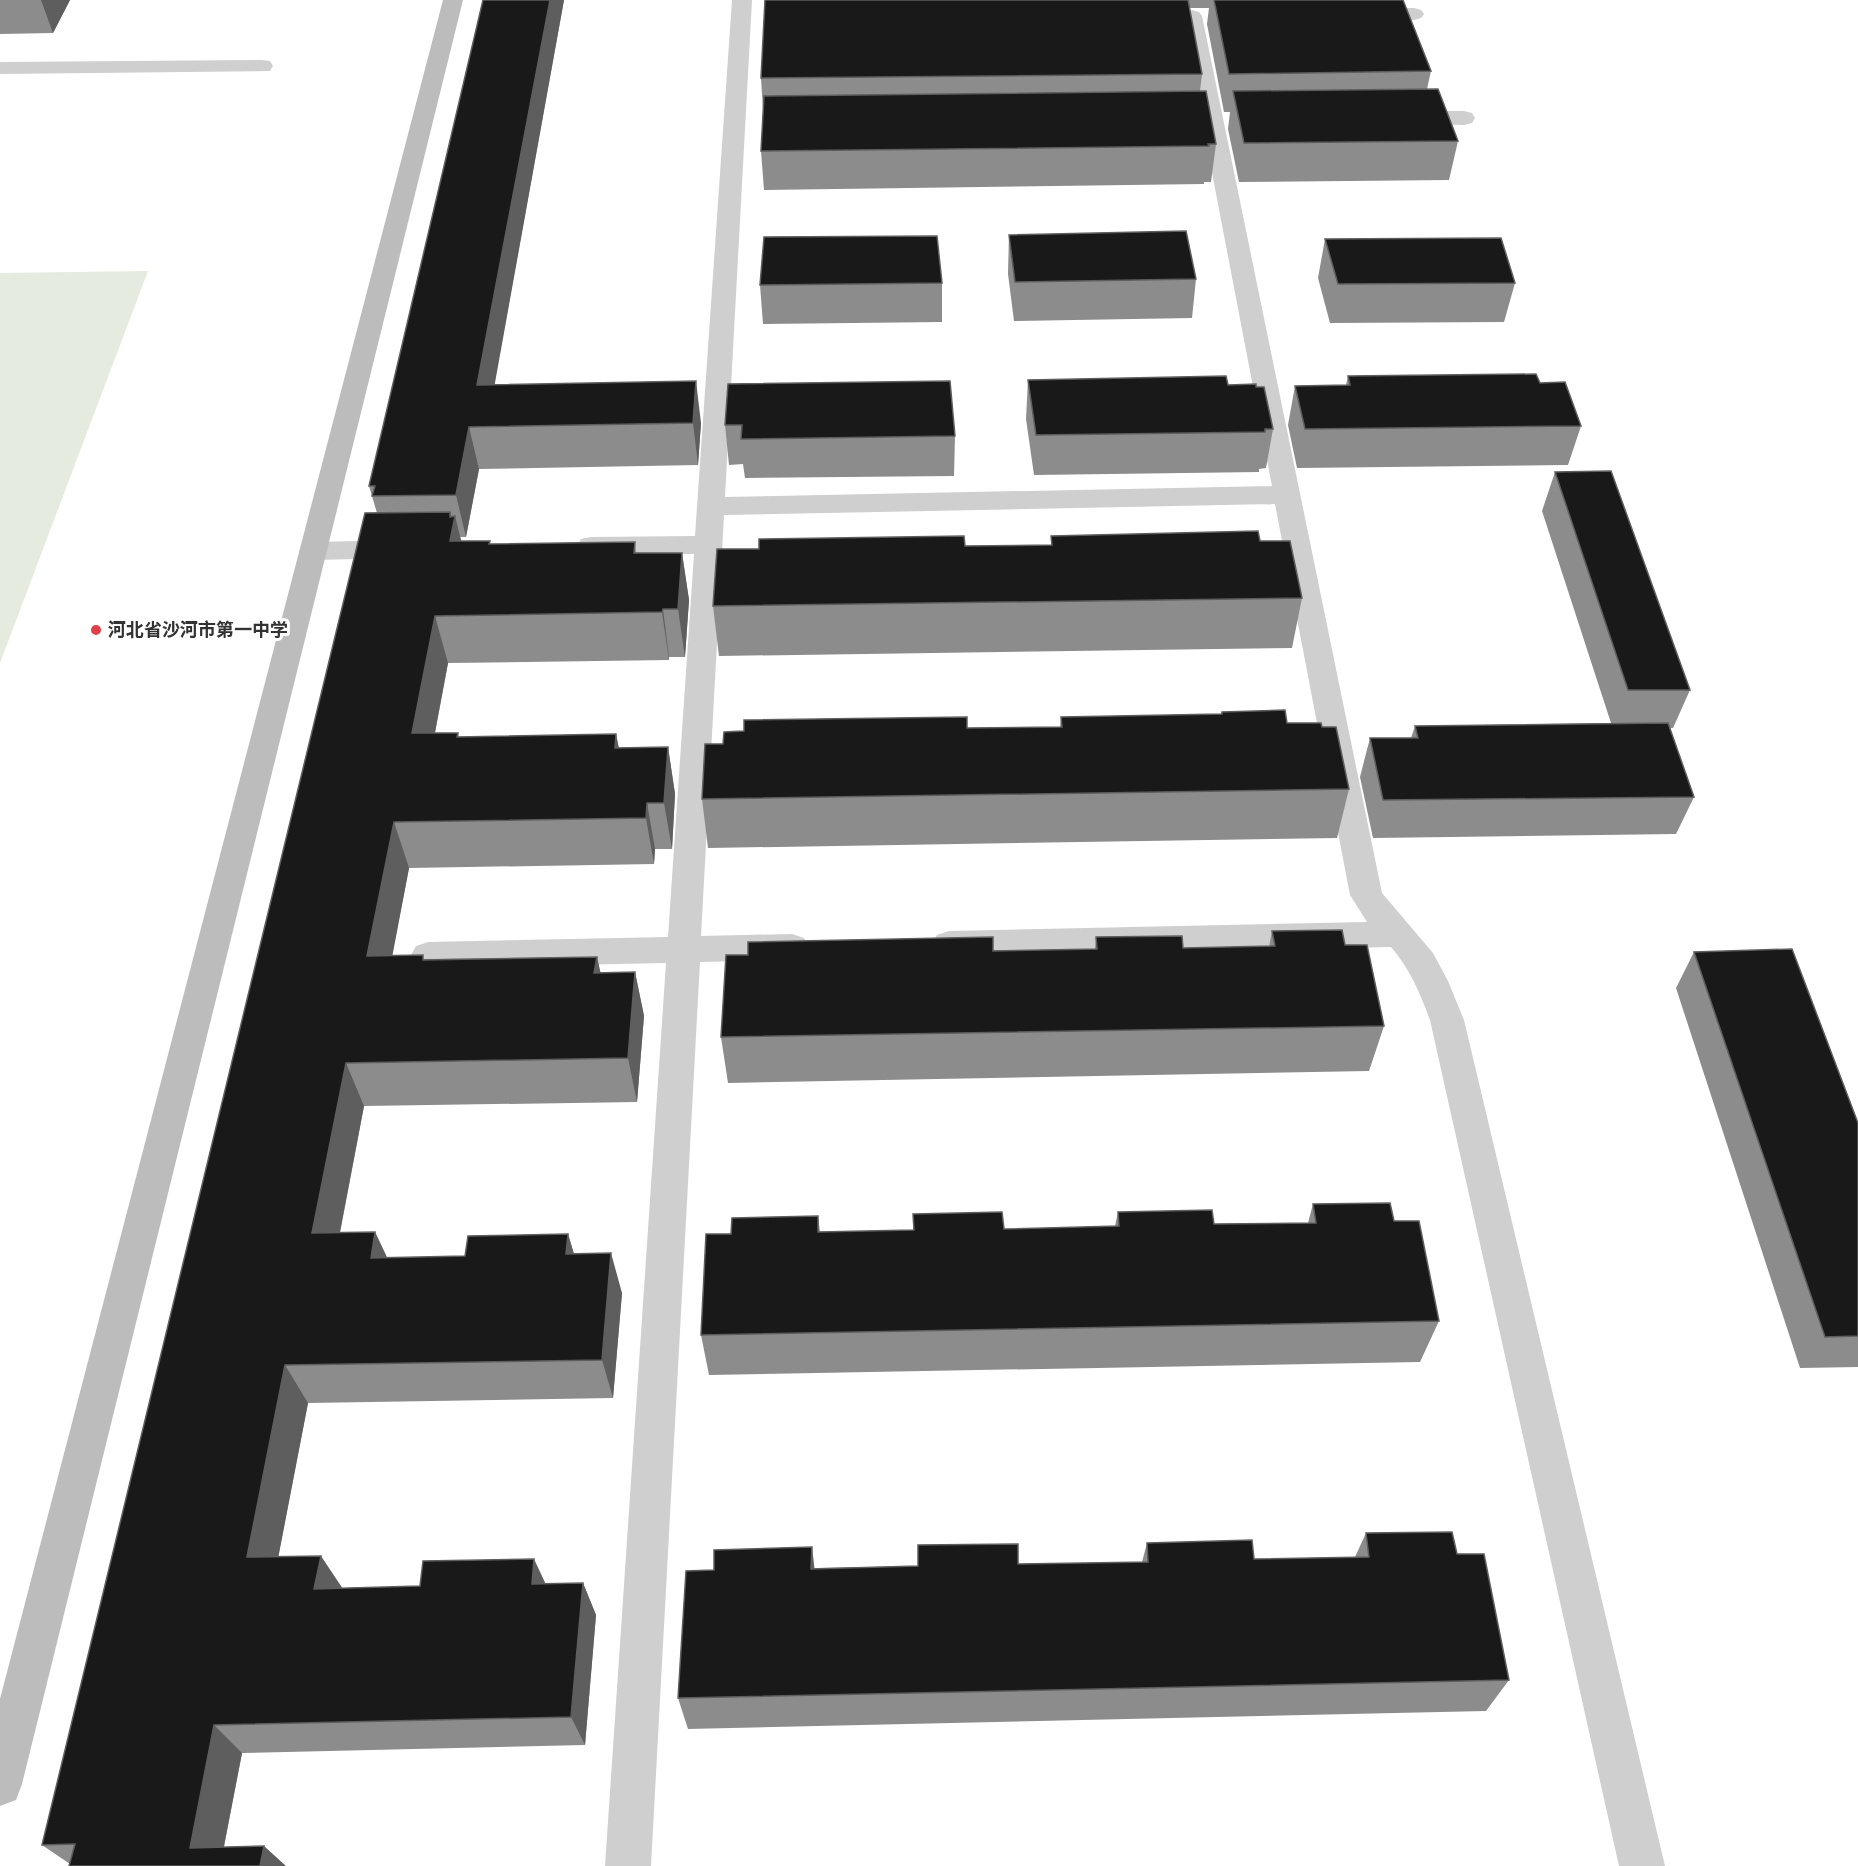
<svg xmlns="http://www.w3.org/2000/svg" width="1858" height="1866" font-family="Mulish,'Noto Sans SC',sans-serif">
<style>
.green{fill:#e5ebde}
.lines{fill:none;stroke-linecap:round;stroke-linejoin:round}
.lane{fill:#cfcfcf;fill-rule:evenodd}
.secondary{fill:#bcbcbc;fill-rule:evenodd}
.wall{fill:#8c8c8c}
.shaded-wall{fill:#5e5e5e}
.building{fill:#191919;stroke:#5e5e5e;stroke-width:1.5}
.poi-dot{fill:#df3f47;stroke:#fff;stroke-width:2}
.labels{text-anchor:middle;stroke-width:6;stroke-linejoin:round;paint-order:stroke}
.poi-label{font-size:18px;font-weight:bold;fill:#323232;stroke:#fff;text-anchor:start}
</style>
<rect width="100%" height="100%" fill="#fff"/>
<!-- green -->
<path class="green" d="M148 271 0 663V273Z"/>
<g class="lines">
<!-- lane -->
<path class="lane" d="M732 0H752L725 497 1272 486 1182 16 1185 12 1192 10 1199 12 1202 16 1382 893 1433 953 1448 981 1464 1020 1665 1866H1619L1430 1020C1420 993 1410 969 1391 947L949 957 937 953 932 944 937 935 949 931 1367 922 1350 895 1275 504 724 515 701 936 792 934 804 938 809 947 804 956 792 960 700 962 651 1866H605L666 963 428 968 416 964 411 955 416 946 428 942 668 937 694 554 591 555 581 553 577 546 581 539 591 537 695 536Z
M1363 8H1414L1421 10 1424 14 1421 18 1414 20 1356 18 1353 14 1356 10Z
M262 60 270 61 273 66 270 71 0 74V62Z
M1405 111H1464L1472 113 1475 118 1472 123 1464 125 1397 123 1394 118 1397 113Z
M401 540 411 542 415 549 411 556 401 558 313 560 303 558 299 551 303 544 313 542Z"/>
<!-- secondary -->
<path class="secondary" d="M443 0H463L22 1784 16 1800 0 1806V1699Z"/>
</g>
<!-- wall -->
<path class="wall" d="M0 0H70L53 33 0 34Z
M483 0H564L494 385 701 423 698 465 479 469 466 537H460L461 541H490V544L635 542 636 553H682L689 600 685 657H669V660L448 663 435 733H458L459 737 616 734 619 748 668 747 675 794 672 849H655L654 864 409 868 392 955 425 959 597 957 600 973 635 972 644 1016 637 1102 364 1106 340 1233 375 1232 387 1258 465 1256 568 1234 574 1254 622 1293 613 1398 308 1403 278 1557 342 1588 583 1583 596 1615 585 1745 242 1753 224 1847 70 1864 42 1845 377 513 369 486Z
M765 0H1403L1431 71 1427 89 1458 141 1449 180 1239 182 1228 129 1230 112H1224L1207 24 1209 8H1189L1202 74 1200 91 1216 144 1211 182H1204V184L764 190 761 151 763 110 761 78Z
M1009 235 1196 279 1192 318 1014 321 1008 274Z
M1325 239 1515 283 1504 322 1330 323 1318 278Z
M942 283V322L763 324 760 285Z
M1348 376 1540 383 1581 426 1568 465 1297 468 1288 425 1295 386 1346 385Z
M1028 380 1228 385 1273 429 1266 468 1259 469V472L1034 475 1026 419Z
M728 384 955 436 954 476 745 478 743 464 729 465 725 425Z
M1555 472 1690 690 1673 728H1670L1694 797 1676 834 1373 838 1360 777 1370 738H1411L1415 726 1611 723 1542 511Z
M1051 536 1260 541 1302 598 1292 648 719 656 713 606 965 546 1051 545Z
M1222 712 1287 723 1322 727 1349 789 1337 838 708 848 702 799 723 744 744 731 1060 727 1061 717 1221 714Z
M1272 931 1345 945 1384 1026 1369 1071 728 1083 721 1037 748 955 1095 949 1096 937 1183 948 1269 947Z
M1694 952 1858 1123V1367L1800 1368 1676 988Z
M1313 1204 1394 1221 1439 1321 1420 1362 709 1375 701 1335 731 1234 818 1216 820 1232 913 1230V1214L1004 1229 1115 1226 1118 1212 1214 1224 1308 1223Z
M1366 1533 1457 1554 1509 1680 1486 1711 688 1729 678 1698 714 1570 1142 1562 1147 1543 1254 1559 1355 1557Z"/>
<!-- shaded-wall -->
<path class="shaded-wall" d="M41 0H70L53 33Z
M550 0H564L487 427 477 385Z
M696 381 701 423 698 465 693 423Z
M469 427 479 469 466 537 456 495Z
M450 512 453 524 455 516 467 564 450 541Z
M682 553 689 600 685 657 678 609Z
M663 609 669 657V660L662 612Z
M435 616 448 663 426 780 412 733Z
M616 734 625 781 615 748Z
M668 747 675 794 672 849 664 803Z
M647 803 655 849 654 864 646 818Z
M394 822 409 868 384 1000 367 956Z
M597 957 607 1001 594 973Z
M635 972 644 1016 637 1102 628 1058Z
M346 1063 364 1106 332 1273 312 1233Z
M375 1232 394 1272 371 1258Z
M568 1234 580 1274 566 1254Z
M611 1253 622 1293 613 1398 602 1360Z
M285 1365 308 1403 272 1590 247 1557Z
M812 1547 816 1582 811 1569Z
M321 1556 343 1589H314Z
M534 1559 549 1591 532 1584Z
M583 1583 596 1615 585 1745 571 1717Z
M214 1725 242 1753 220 1866 190 1848Z
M264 1846 286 1866H260Z"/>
<!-- building -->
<path class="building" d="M483 0H550L477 385 696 381 693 423 469 427 456 495 372 496 375 486H369Z
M765 0H1188L1202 74 761 78Z
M1214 0H1403L1431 71 1229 74Z
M1438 89 1458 141 1244 143 1233 91Z
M1206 91 1216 144H1208L1209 146 761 151 764 96Z
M1186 231 1196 279 1015 282 1009 235Z
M937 236 942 283 760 285 764 237Z
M1501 238 1515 283 1338 284 1325 239Z
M1536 374 1540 383 1565 382 1581 426 1305 429 1295 386 1350 385 1348 376Z
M1226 376 1228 385 1256 384V387H1264L1273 429H1265V432L1036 435 1028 380Z
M950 381 955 436 741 439 742 425H725L728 384Z
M1611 471 1690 690H1628L1555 472Z
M450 512V517L455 516 450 541H490L489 544 635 542 634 553H682L678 609H663L662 612 435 616 412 733H458L457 737 616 734 615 748 668 747 664 803H647L646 818 394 822 367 956 423 955V960L597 957 594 973 635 972 628 1058 346 1063 312 1233 375 1232 371 1258 465 1256 468 1236 568 1234 566 1254 611 1253 602 1360 285 1365 247 1557 321 1556 314 1589 420 1586 423 1561 534 1559 532 1584 583 1583 571 1717 214 1725 190 1848 264 1846 260 1866H69L75 1844 42 1845 365 513Z
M1258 531 1260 541H1290L1302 598 713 606 717 549H759V539L964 536 965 546 1052 545 1051 536Z
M1285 710 1287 723H1321L1322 727H1336L1349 789 702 799 705 744H723L724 732 744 731V720L967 717V728L1062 727 1061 717 1222 714V712Z
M1668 723 1694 797 1383 800 1370 738H1418L1415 726Z
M1342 930 1345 945H1367L1384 1026 721 1037 726 955H748V942L993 937V951L1097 949 1096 937 1182 936 1183 948 1275 946 1272 931Z
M1792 949 1858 1123V1336L1825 1337 1694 952Z
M1390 1203 1394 1221H1419L1439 1321 701 1335 706 1234H731L732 1218 818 1216V1232L914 1230 913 1214 1002 1212 1004 1229 1119 1226 1118 1212 1212 1210 1214 1224 1316 1223 1313 1204Z
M1452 1532 1457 1554H1484L1509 1680 678 1698 686 1571 714 1570V1550L812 1547 811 1569 918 1566V1545L1018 1544V1564L1148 1562 1147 1543 1252 1540 1254 1559 1369 1557 1366 1533Z"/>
<!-- markers -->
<circle class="poi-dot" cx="96" cy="630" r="6"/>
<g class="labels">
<!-- poi labels -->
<g class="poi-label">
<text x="108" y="636">河北省沙河市第一中学</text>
</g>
</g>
</svg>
